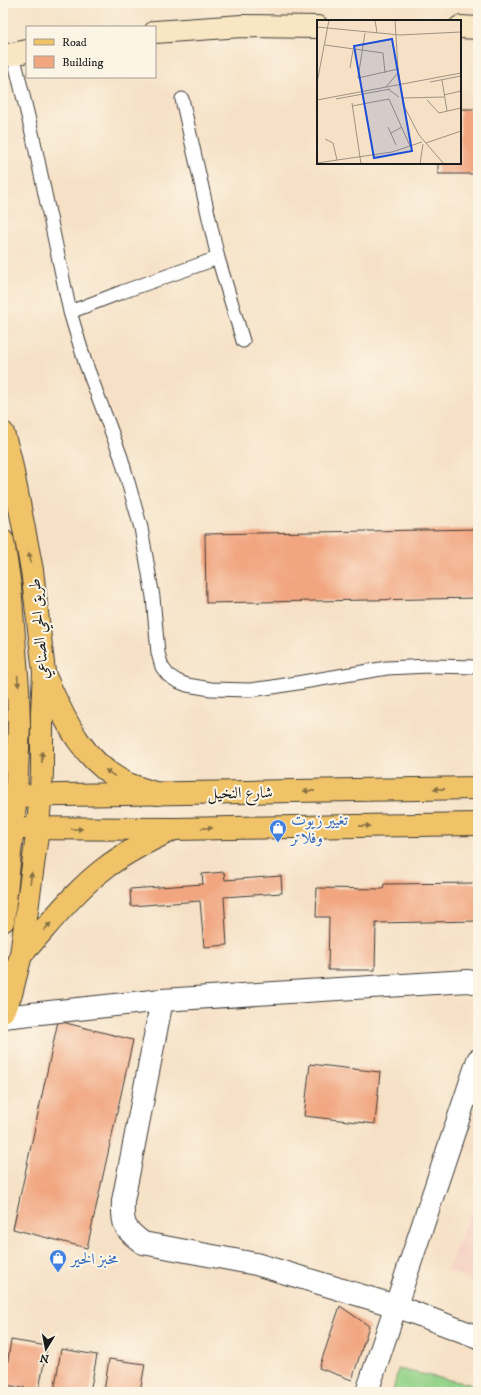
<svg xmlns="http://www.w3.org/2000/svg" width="481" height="1395" font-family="'IM FELL DW Pica',Amiri,serif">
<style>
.built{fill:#f6d2c3}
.green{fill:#94d38a;stroke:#587853}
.building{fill:#f1a680}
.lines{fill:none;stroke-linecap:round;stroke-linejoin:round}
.service-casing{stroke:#3d3a36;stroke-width:15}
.minor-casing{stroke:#3d3a36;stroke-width:24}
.secondary-casing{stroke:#3d3a36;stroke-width:24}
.primary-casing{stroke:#3d3a36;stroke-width:24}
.trunk-casing{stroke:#3d3a36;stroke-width:24}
.service{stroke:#fff;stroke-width:13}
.minor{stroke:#fff;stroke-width:22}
.secondary{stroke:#f9e7c3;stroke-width:22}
.primary{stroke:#f0c369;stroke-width:22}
.trunk{stroke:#f0c369;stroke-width:22}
.oneway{fill:#867042}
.labels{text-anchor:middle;stroke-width:4;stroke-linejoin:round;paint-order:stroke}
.street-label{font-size:16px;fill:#1c1c1c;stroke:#fcf5e5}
.shop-label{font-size:16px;fill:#366cbe;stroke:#fcf5e5;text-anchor:start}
.inset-road{fill:none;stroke:#9f9282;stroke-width:1}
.view{fill:#1d4ed8;fill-opacity:0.15;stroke:#1d4ed8;stroke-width:2}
.inset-edge{fill:none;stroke:#1c1c1c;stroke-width:2}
</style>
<rect width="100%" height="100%" fill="#fcf5e5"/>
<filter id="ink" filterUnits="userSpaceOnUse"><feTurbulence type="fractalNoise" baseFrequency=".025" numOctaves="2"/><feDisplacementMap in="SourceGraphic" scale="8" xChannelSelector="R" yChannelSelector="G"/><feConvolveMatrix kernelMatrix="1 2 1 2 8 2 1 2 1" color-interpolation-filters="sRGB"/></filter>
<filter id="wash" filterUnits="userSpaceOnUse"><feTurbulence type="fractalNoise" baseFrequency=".012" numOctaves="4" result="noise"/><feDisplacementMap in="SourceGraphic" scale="16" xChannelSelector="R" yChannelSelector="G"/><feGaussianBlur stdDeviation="0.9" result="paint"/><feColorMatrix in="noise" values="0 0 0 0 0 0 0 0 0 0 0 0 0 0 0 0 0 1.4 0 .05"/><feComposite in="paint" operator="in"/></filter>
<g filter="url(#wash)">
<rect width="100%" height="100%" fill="#f6e1c6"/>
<!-- built -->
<path class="built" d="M478 1195V1283L447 1270Z"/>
<!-- green -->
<path class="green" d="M398 1369 478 1386V1392H393Z"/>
<g id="blocks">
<!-- building -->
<path class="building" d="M460 109H478V174H438V163H460Z
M478 529V598L206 603 205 534Z
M224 872 225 880 281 876 282 893 224 897 227 945 204 947 200 901 131 906 130 889 203 884 202 874Z
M478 883V921L376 923 375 970H328L329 917H316L317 888 383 889 384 884Z
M58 1021 133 1040 87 1248 13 1229Z
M310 1064 380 1072 375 1124 304 1116Z
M340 1306 369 1326 352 1380 319 1368Z
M11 1340 47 1346 39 1390 4 1385Z
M61 1349 97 1355 90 1392H54Z
M109 1359 145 1364 140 1392H104Z"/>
</g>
</g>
<g filter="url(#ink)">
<use href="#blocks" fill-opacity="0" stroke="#3d3a36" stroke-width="1"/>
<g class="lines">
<!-- service casing -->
<g class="service-casing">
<path id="service" d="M13 54 33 137 70 312 85 362 121 457 141 528 153 597 158 653 162 667 168 675 177 681 187 685 211 689 250 690 273 687 387 668 429 666 478 667
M182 99 218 258 243 341
M70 312 122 292 218 258"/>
</g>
<!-- minor casing -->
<g class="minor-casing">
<path id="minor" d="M162 1000 123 1201C122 1225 124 1229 143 1243L256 1264 396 1306 478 1337
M3 1017 162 1000 468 981 478 983
M367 1392 478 1060"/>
</g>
<!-- secondary casing -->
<g class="secondary-casing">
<path id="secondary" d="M460 27 478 28
M155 32 242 26 318 27
M3 56 27 51"/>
</g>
<!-- primary casing -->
<g class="primary-casing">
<path id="primary" d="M3 796 478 788
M3 828 174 829 478 824"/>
</g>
<!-- trunk casing -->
<g class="trunk-casing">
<path id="trunk" d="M3 433 10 457 32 570 44 672 42 712V773L38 828 21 955 11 994 3 1011
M3 541 10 586 18 688 19 725 16 796 3 921
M45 676C65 720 82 762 128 784 138 788 148 791 158 794
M21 955C48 926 73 892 105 868 126 852 150 840 174 829"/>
</g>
<!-- service -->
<use href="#service" class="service"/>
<!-- minor -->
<use href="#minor" class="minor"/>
<!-- secondary -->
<use href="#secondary" class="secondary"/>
<!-- primary -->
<use href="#primary" class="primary"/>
<!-- trunk -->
<use href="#trunk" class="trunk"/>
</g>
<!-- one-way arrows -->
<defs><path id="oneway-solid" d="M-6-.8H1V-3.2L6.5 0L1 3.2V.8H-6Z"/></defs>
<g class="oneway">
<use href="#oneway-solid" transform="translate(30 558) rotate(-101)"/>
<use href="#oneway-solid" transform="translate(18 681) rotate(85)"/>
<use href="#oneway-solid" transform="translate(42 757) rotate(-89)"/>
<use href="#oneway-solid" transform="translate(110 773) rotate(-146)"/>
<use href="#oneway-solid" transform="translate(439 789) rotate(179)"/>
<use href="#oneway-solid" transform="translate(309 791) rotate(179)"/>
<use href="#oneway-solid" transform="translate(365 826) rotate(-1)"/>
<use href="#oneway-solid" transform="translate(207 828) rotate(-1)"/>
<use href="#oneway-solid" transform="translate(77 829)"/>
<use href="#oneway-solid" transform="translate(31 878) rotate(-82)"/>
<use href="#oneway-solid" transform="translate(47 927) rotate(-48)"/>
</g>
</g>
<!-- icons -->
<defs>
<g id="shop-pin" transform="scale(0.9)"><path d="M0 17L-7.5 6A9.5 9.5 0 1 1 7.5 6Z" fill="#3f7fe0" stroke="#fcf5e5"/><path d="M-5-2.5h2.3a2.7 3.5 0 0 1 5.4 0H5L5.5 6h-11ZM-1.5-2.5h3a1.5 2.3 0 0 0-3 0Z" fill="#fff"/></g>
</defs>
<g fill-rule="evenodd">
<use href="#shop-pin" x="278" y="828"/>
<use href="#shop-pin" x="58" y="1258"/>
</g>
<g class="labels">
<!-- street labels -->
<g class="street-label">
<text transform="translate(38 629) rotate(-95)" y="6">طريق الحي الصناعي</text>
<text transform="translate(240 792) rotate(-1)" y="6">شارع النخيل</text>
</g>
<!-- shop labels -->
<g class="shop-label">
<text x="291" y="825">تغيير زيوت<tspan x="291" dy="18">وفلاتر</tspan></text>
<text x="71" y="1264">مخبز الخير</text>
</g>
</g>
<!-- overview -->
<g transform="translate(317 20)">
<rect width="144" height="144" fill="#f6e1c6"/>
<path class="inset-road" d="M58 0 60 13M78 0 81 49 86 84 102 115 127 144M0 7 83 15 144 12M48 13 41 58 81 49M8 25 66 33 68 53M33 48 36 30M125 60 130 91M113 62 144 56M0 63 12 0M69 67 80 54M71 69 82 77M127 75 144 71M85 78 127 77M19 79 73 69M0 80 144 53M110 80 122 93 144 88M35 83 44 144M35 86 72 79 93 126M71 107 79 125M74 113 85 107M8 119 16 123 20 140M109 123 144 111M0 143 75 132 105 122M103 144 106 124"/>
<path class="view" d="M75 19 95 131 57 138 37 26Z"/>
<rect width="144" height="144" class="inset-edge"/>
</g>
<!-- margin -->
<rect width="481" height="1395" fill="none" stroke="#fcf5e5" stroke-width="16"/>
<!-- legend -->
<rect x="26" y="26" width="130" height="52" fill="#fcf5e5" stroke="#a29e95"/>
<rect x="34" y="39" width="20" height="6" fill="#f0c369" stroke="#a29e95"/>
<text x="62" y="46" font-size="12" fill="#1c1c1c">Road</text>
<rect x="34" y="56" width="20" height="12" fill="#f1a680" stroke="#a29e95"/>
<text x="62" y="66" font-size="12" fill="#1c1c1c">Building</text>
<!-- north arrow -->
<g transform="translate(46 1349) rotate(190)" stroke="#fcf5e5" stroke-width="3" paint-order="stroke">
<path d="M0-3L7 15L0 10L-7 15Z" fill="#1c1c1c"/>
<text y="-6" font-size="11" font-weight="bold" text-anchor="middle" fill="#1c1c1c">N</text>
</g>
</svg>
